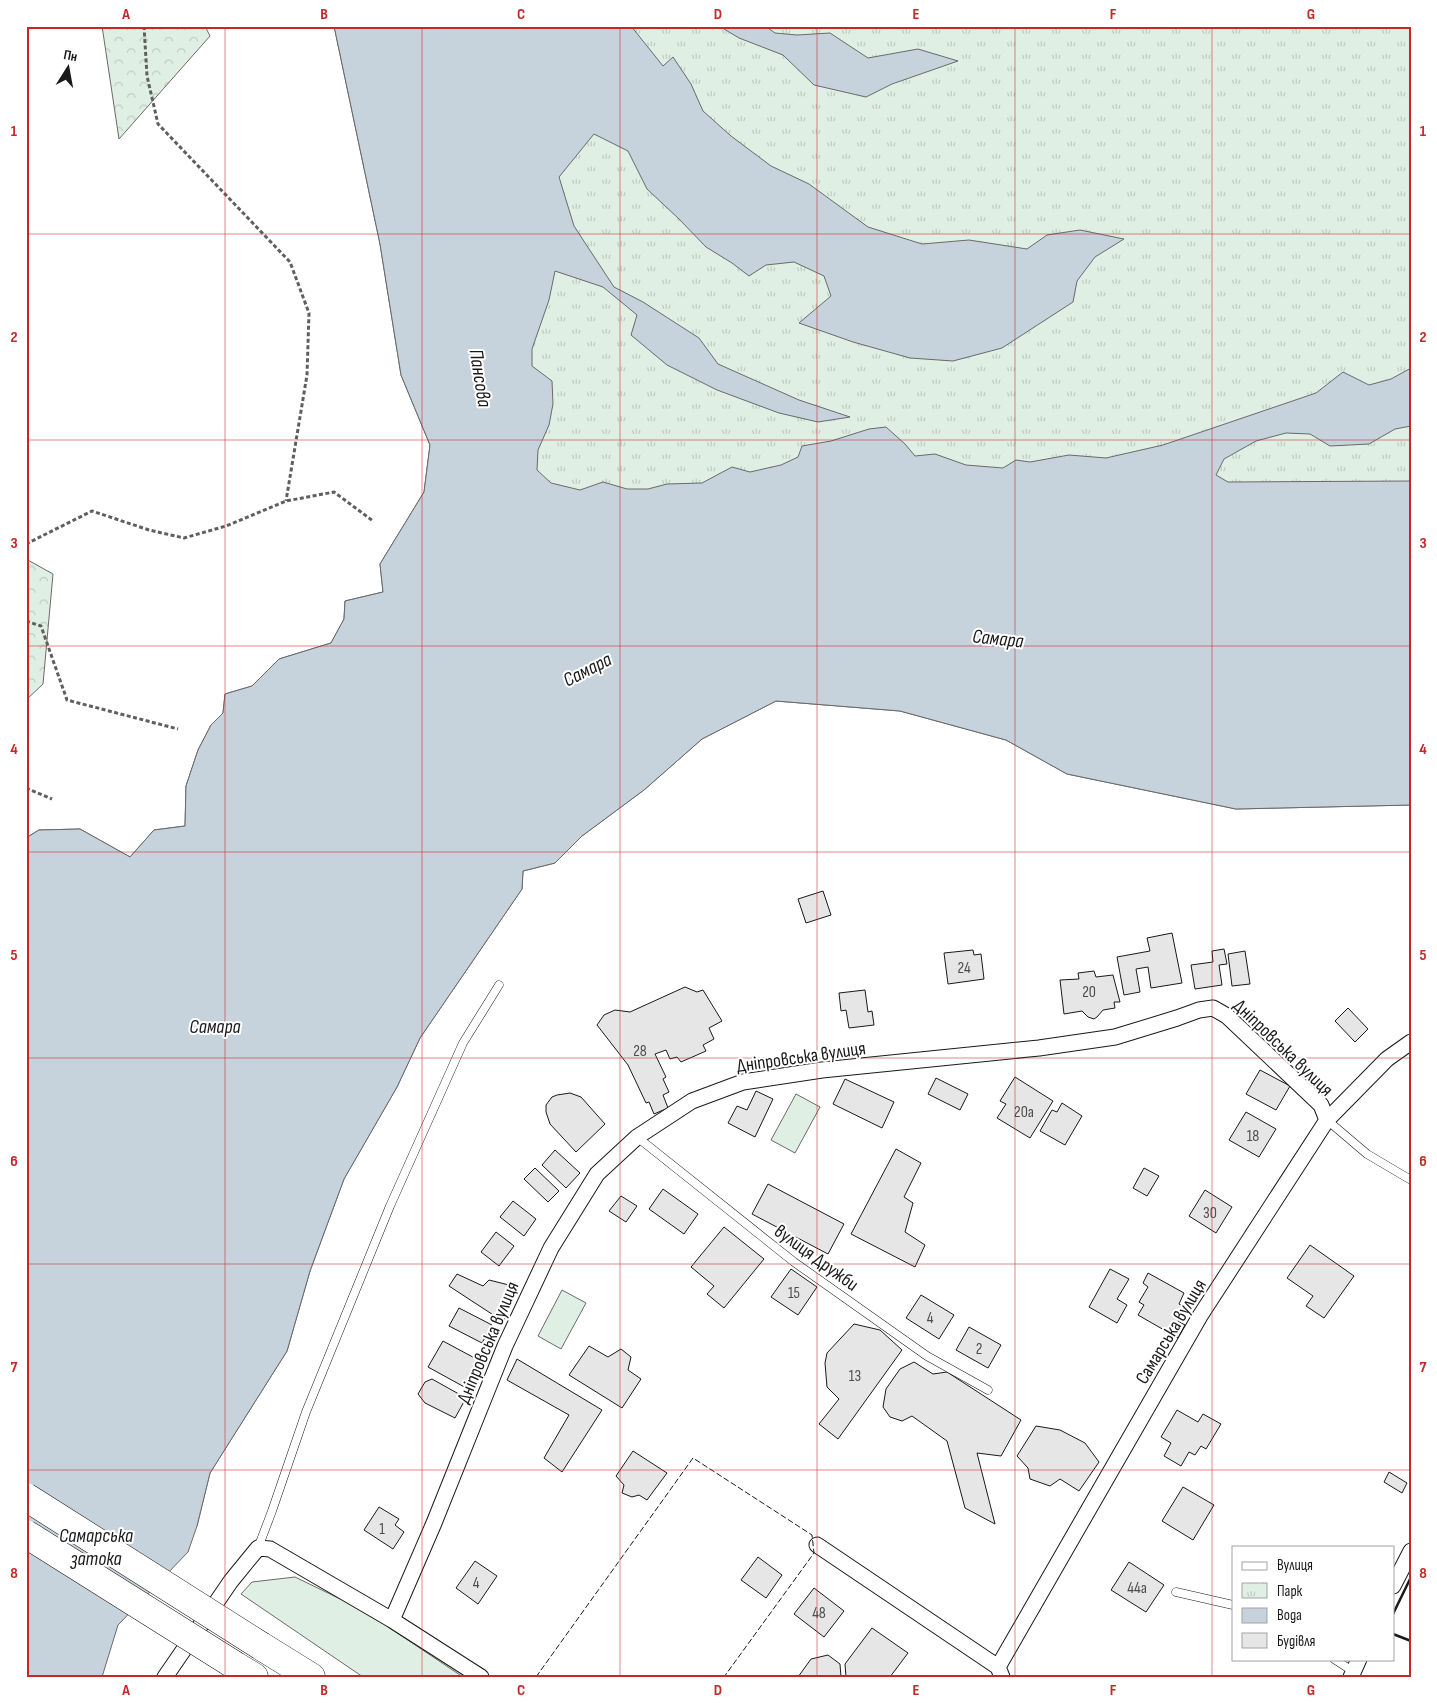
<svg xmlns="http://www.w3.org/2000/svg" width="1437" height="1703" font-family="'Sofia Sans Condensed',sans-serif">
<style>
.grass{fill:#e0efe3;stroke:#6a6a6a}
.forest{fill:url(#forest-crowns);stroke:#6a6a6a}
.park{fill:url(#park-tufts);stroke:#6a6a6a}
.water{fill:#c6d2dc;stroke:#6a6a6a}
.building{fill:#e6e6e6;stroke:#1a1a1a}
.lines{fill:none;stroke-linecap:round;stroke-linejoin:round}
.lane-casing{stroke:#1a1a1a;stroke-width:9}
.street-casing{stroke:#1a1a1a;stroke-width:17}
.highway-casing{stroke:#1a1a1a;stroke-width:29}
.path{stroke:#5f5f5f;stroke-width:3;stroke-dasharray:4 2.5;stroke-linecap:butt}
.lane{stroke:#fff;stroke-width:8}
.street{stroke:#fff;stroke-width:15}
.highway{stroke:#fff;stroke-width:28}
.highway-bridge-casing{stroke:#1a1a1a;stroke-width:29;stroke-linecap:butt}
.highway-bridge{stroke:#fff;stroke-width:28}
.fence{stroke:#1a1a1a;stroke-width:1;stroke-dasharray:6 2.5;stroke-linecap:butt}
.wall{stroke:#1a1a1a;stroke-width:2.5}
.grid{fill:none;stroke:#c62828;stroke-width:1;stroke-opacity:0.55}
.labels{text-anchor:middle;stroke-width:4;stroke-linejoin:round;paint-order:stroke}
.number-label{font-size:16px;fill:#4d4d4d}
.street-label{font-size:19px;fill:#1a1a1a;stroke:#fff}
.water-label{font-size:20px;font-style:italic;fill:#1a1a1a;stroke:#fff}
.neatline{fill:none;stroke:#c62828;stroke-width:2}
.grid-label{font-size:16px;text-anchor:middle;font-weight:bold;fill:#c62828}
</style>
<defs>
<pattern id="forest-crowns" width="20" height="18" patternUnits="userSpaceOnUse" patternTransform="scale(1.25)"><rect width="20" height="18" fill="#e0efe3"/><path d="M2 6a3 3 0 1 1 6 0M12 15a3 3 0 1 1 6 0" fill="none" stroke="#c0ccc2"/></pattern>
<pattern id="park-tufts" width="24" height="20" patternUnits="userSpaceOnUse" patternTransform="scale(1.25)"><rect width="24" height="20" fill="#e0efe3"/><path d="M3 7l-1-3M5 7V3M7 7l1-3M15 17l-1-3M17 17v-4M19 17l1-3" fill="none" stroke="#c0ccc2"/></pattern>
</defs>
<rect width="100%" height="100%" fill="#fff"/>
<!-- grass -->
<path class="grass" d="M796 1094 820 1107 795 1153 771 1140Z
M562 1290 586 1303 561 1349 538 1336Z
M295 1577 363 1610 463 1677H363L241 1594 252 1582Z"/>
<!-- forest -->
<path class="forest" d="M102 26H205L210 36 119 139Z
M26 559 53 574 43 684 26 700Z"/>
<!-- park -->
<path class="park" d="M334 26H1411V805L1236 809 1067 774 1006 740 900 711 776 701 702 739 644 790 582 836 555 863 523 871 522 889 420 1038 397 1087 344 1179 310 1271 287 1351 210 1473 197 1526 26 838 39 830 80 829 130 857 154 830 185 826 186 786 198 750 211 725 223 713 225 694 252 686 279 659 331 643 344 619 345 601 383 592 380 564 424 492 430 445 401 375 380 244Z"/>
<!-- water -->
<path class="water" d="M334 26H631L663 66 673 57 691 84 703 111 731 136 771 166 809 184 868 227 922 244 969 240 1027 249 1047 235 1080 230 1124 239 1095 257 1077 281 1073 302 1002 348 953 361 910 358 853 342 799 323 831 296 824 276 794 262 766 265 749 276 732 263 706 247 679 219 647 189 628 151 594 134 559 177 574 226 614 287 643 302 699 338 718 364 799 400 850 417 818 422 779 413 717 390 667 365 631 335 637 315 603 287 555 271 549 300 532 349V366L552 381 553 404 549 425 538 450 537 470 551 483 580 490 603 482 627 489H648L667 484 702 483 732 467 750 472 781 465 798 457 802 446 831 441 869 429 886 427 905 444 915 456 935 454 966 465 1003 468 1016 460 1030 462 1069 455 1106 458 1163 445 1316 393 1343 372 1369 385 1391 379 1411 368V426L1395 429 1369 444 1330 446 1310 434 1286 433 1256 441 1224 459 1216 475 1228 482 1411 481V805L1236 809 1067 774 1006 740 900 711 776 701 702 739 644 790 582 836 555 863 523 871 522 889 420 1038 397 1087 344 1179 310 1271 287 1351 210 1473 197 1526 188 1552 118 1625 102 1677H26V838L39 830 80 829 130 857 154 830 185 826 186 786 198 750 211 725 223 713 225 694 252 686 279 659 331 643 344 619 345 601 383 592 380 564 424 492 430 445 401 375 380 244Z
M719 26H765L775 33 797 35 830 33 868 58 918 49 958 61 892 84 866 97 814 85 783 55 739 38Z"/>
<!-- building -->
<path class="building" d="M823 891 831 915 806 923 798 899Z
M1172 933 1182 983 1151 988 1148 967 1136 969 1140 992 1124 995 1117 957 1150 951 1147 938Z
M1224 949 1227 964 1219 965 1222 985 1195 989 1191 965 1213 962 1212 951Z
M973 950 974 955 981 954 984 979 948 984 944 953Z
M1245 951 1250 984 1232 986 1228 954Z
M1094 971 1096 977 1113 975 1120 1002H1114L1115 1008 1103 1010 1097 1017 1094 1019 1088 1017 1082 1011 1064 1014 1060 980 1079 979 1078 973Z
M685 987 697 992 703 990 722 1021 709 1028 714 1039 703 1045 706 1051 681 1062 677 1057 670 1059 666 1050 655 1054 666 1077 663 1079 669 1092 663 1095 668 1108 654 1114 649 1102 646 1103 628 1065 597 1025 604 1015 615 1010 630 1012Z
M865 990 868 1012 872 1011 874 1025 849 1028 846 1010 841 1011 839 993Z
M1348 1008 1368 1029 1355 1042 1335 1021Z
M1260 1070 1290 1086 1276 1110 1246 1094Z
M1015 1077 1053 1101 1030 1138 997 1118 1006 1104 1000 1101Z
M936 1078 968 1094 960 1110 928 1094Z
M845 1079 894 1102 882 1128 833 1104Z
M756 1091 773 1099 755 1137 728 1123 737 1106 747 1110Z
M570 1093 581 1097 605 1124 576 1152 550 1124 546 1112V1105L552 1097 557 1095Z
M1062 1103 1082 1116 1065 1145 1040 1131 1052 1110 1057 1112Z
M1246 1112 1276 1129 1259 1157 1229 1140Z
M896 1149 921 1163 904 1197 913 1203 905 1232 925 1245 915 1267 851 1234Z
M555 1150 580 1173 566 1188 542 1165Z
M535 1168 559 1191 548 1202 524 1179Z
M1144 1168 1159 1176 1147 1196 1133 1188Z
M768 1184 844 1224 828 1254 752 1214Z
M663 1189 698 1214 684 1234 649 1209Z
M1205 1190 1232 1207 1216 1233 1189 1216Z
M621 1196 637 1206 626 1222 609 1211Z
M513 1201 536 1219 524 1236 500 1217Z
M724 1227 764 1259 724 1308 707 1294 714 1286 691 1267Z
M496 1232 514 1246 499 1266 481 1252Z
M1310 1245 1354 1276 1324 1318 1306 1306 1313 1296 1287 1278Z
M791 1269 817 1287 798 1315 771 1297Z
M1110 1269 1129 1279 1117 1299 1127 1305 1117 1323 1089 1307Z
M1148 1273 1184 1293 1179 1304 1186 1308 1178 1321 1185 1325 1178 1338 1138 1315 1144 1305 1139 1302 1148 1287 1143 1283Z
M457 1274 483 1286 489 1280 513 1286 504 1322 449 1286Z
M921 1295 954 1315 939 1339 906 1318Z
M459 1308 492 1325 482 1343 449 1326Z
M854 1324 880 1330 902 1350 838 1439 819 1424 839 1399 827 1387 825 1363 827 1353Z
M969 1327 1001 1345 988 1368 956 1350Z
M443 1341 482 1362 468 1389 428 1367Z
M589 1346 608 1357 621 1349 631 1357 628 1370 641 1379 622 1408 569 1375Z
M517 1359 602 1410 562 1472 544 1458 569 1415 507 1380Z
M914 1362 933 1374 947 1372 1021 1420 1001 1456 977 1453 995 1524 965 1508 947 1441 912 1416 902 1421 890 1417 883 1407 886 1389 900 1369Z
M432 1379 466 1398 455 1418 425 1403 418 1394 425 1382Z
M1177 1410 1198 1422 1203 1414 1221 1424 1206 1449 1201 1446 1195 1455 1189 1452 1181 1466 1164 1456 1171 1443 1161 1437Z
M1036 1426 1060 1430 1085 1443 1099 1462 1079 1491 1060 1479 1050 1486 1030 1479 1028 1468 1017 1456Z
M633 1451 667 1473 647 1500 639 1495 632 1497 622 1493 624 1485 616 1476Z
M1389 1472 1407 1483 1402 1493 1384 1482Z
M1183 1487 1214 1505 1193 1540 1162 1521Z
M379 1507 399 1519 395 1525 404 1532 393 1549 364 1530Z
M758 1557 782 1575 766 1598 741 1580Z
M475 1561 497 1576 478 1604 456 1588Z
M1129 1562 1164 1585 1146 1612 1111 1590Z
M814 1588 844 1611 824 1637 794 1614Z
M872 1628 908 1653 890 1677H846L845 1664Z
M828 1655 840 1664 841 1677H798L811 1659Z"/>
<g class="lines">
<!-- lane casing -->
<g class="lane-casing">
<path id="lane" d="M1327 1120 1367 1154 1411 1180
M637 1137 794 1262 927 1356 988 1390
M258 1548 272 1511 306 1412 390 1206 463 1043 499 985
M1176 1592 1233 1605
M1334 1659 1354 1672"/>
</g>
<!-- street casing -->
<g class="street-casing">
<path id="street" d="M817 1545 998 1667 1002 1677
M1393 1586 1411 1551
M392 1620 434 1523 505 1346 551 1248 597 1174 637 1137 692 1101 743 1082 822 1070 1039 1048 1115 1037 1177 1018 1199 1010 1213 1008 1227 1016 1321 1105 1327 1120
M998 1667 1200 1316 1327 1120 1387 1059 1411 1042
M165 1677 231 1581 258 1548 270 1549 392 1620 481 1677
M1351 1677 1359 1659"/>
</g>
<!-- highway casing -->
<g class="highway-casing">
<path id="highway" d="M261 1646 311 1677
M236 1666 254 1677"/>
</g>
<!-- path -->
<path class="path" d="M144 26 147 76 158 124 290 262 309 313 307 375 286 501
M26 544 92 511 149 530 184 538 226 526 286 501 334 492 373 521
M26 621 41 626 67 700 178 729
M26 788 52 799"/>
<!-- lane -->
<use href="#lane" class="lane"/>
<!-- street -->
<use href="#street" class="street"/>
<!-- highway -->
<use href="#highway" class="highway"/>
<!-- highway-bridge casing -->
<g class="highway-bridge-casing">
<path id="highway-bridge" d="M26 1497 261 1646
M26 1534 236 1666"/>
</g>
<!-- highway-bridge -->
<use href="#highway-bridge" class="highway-bridge"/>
<!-- fence -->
<path class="fence" d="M536 1677 693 1458 812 1535 814 1553 724 1677"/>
<!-- wall -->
<path class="wall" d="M1393 1614 1411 1577
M1393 1634 1411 1641"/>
</g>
<!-- grid -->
<path class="grid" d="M225 26V1677M422 26V1677M620 26V1677M817 26V1677M1015 26V1677M1212 26V1677M26 234H1411M26 440H1411M26 646H1411M26 852H1411M26 1058H1411M26 1264H1411M26 1470H1411"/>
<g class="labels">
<!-- number labels -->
<g class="number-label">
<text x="964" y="973">24</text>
<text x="1089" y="997">20</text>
<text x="640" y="1056">28</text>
<text x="1024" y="1117">20а</text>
<text x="1253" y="1141">18</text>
<text x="1210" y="1218">30</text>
<text x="794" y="1298">15</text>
<text x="930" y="1323">4</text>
<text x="979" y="1354">2</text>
<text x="855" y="1381">13</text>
<text x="382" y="1534">1</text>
<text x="476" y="1588">4</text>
<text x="1137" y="1593">44а</text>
<text x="819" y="1618">48</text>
</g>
<!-- street labels -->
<g class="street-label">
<text transform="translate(1284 1047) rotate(44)" y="7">Дніпровська вулиця</text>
<text transform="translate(801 1056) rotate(-8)" y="7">Дніпровська вулиця</text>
<text transform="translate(817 1257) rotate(36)" y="7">вулиця Дружби</text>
<text transform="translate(1170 1331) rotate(-59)" y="7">Самарська вулиця</text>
<text transform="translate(487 1342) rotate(-67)" y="7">Дніпровська вулиця</text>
</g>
<!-- water labels -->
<g class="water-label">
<text transform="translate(481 378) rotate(81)" y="7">Пансова</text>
<text transform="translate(998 638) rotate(6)" y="7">Самара</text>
<text transform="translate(587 669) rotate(-27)" y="7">Самара</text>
<text x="215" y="1033">Самара</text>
<text x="96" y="1542">Самарська<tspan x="96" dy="23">затока</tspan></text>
</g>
</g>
<!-- border -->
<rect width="1437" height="1703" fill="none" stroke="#ffffff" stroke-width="55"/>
<!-- legend -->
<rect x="1232" y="1546" width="162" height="115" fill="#ffffff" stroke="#a3a3a3"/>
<rect x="1242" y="1562" width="25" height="8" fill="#ffffff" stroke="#a3a3a3"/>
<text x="1277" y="1570" font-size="15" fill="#1a1a1a">Вулиця</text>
<rect x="1242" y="1583" width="25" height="15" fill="url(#park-tufts)" stroke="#a3a3a3"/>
<text x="1277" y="1596" font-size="15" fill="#1a1a1a">Парк</text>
<rect x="1242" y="1608" width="25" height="15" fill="#c6d2dc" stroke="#a3a3a3"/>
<text x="1277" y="1620" font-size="15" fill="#1a1a1a">Вода</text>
<rect x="1242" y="1633" width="25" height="15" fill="#e6e6e6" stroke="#a3a3a3"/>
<text x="1277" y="1646" font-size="15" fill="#1a1a1a">Будівля</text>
<!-- north arrow -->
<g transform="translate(68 68) rotate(11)" stroke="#ffffff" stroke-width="4" paint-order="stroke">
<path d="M0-4L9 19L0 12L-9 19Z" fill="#1a1a1a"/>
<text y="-8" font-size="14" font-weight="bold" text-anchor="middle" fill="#1a1a1a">Пн</text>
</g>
<rect x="28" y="28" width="1382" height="1648" class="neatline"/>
<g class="grid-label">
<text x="126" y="19">A</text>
<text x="324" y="19">B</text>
<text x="521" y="19">C</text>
<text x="718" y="19">D</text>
<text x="916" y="19">E</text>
<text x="1113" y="19">F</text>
<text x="1311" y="19">G</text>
<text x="14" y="136">1</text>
<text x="1423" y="136">1</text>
<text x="14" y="342">2</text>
<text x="1423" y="342">2</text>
<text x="14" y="548">3</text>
<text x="1423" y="548">3</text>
<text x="14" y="754">4</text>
<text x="1423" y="754">4</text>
<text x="14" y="960">5</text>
<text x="1423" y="960">5</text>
<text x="14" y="1166">6</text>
<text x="1423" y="1166">6</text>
<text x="14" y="1372">7</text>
<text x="1423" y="1372">7</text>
<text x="14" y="1578">8</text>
<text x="1423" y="1578">8</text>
<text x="126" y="1695">A</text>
<text x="324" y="1695">B</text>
<text x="521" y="1695">C</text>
<text x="718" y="1695">D</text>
<text x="916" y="1695">E</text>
<text x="1113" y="1695">F</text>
<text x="1311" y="1695">G</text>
</g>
</svg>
